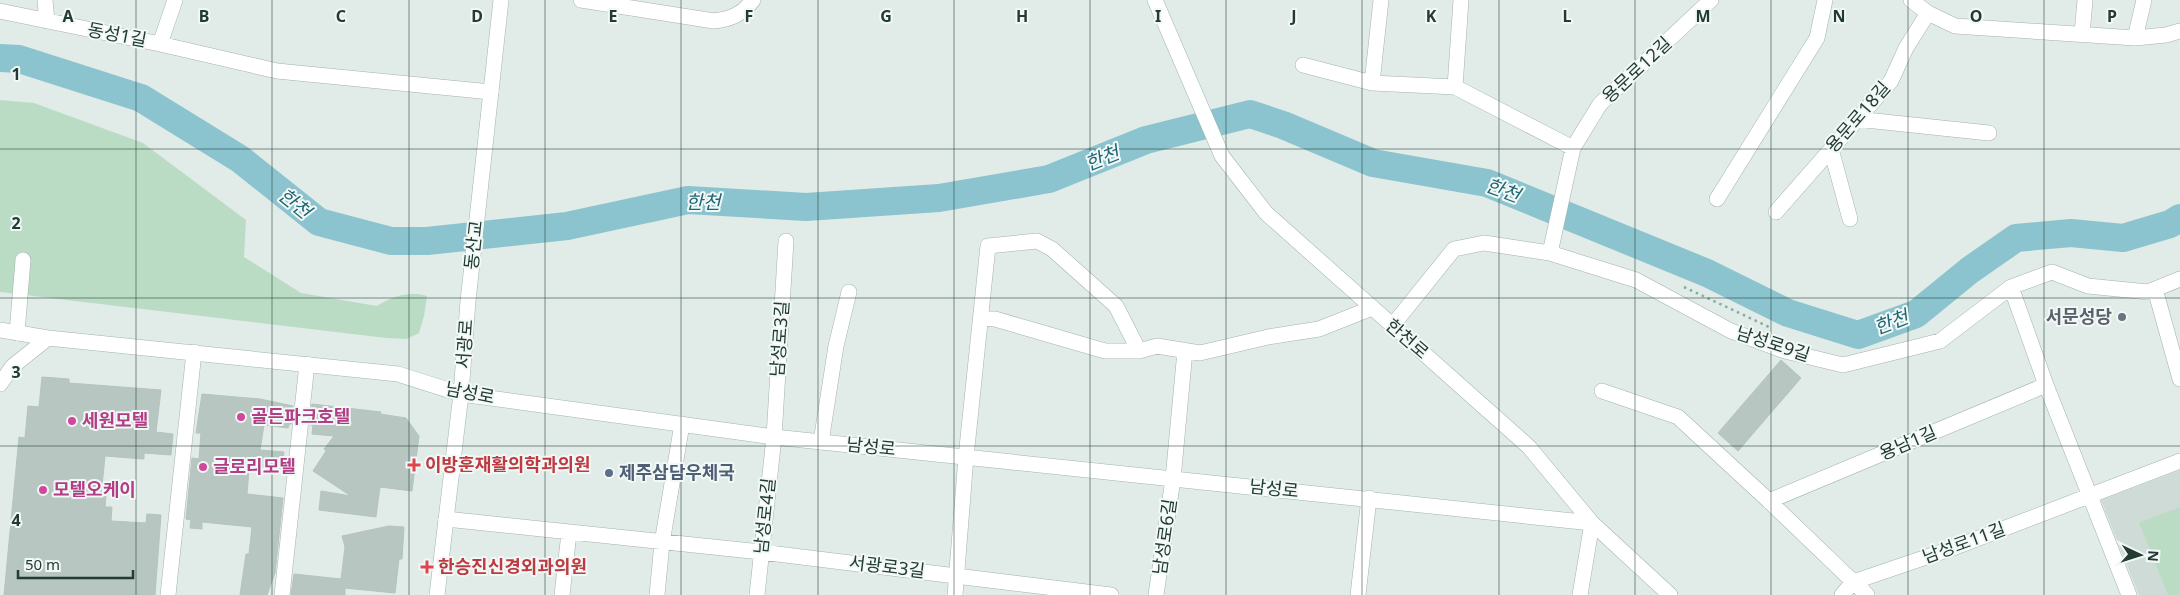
<svg xmlns="http://www.w3.org/2000/svg" width="2180" height="595" font-family="'Noto Sans','Noto Sans KR',sans-serif">
<style>
.built{fill:#cfdbd6}
.green{fill:#bbdcc4}
.lines{fill:none;stroke-linecap:round;stroke-linejoin:round}
.river{stroke:#8bc4ce;stroke-width:28}
.building{fill:#b7c6c0;stroke:#b4c4be}
.street-casing{stroke:#a4b3ae;stroke-width:16}
.secondary-casing{stroke:#a0b6af;stroke-width:16}
.path{stroke:#83aea0;stroke-width:2.5;stroke-dasharray:2.5 4;stroke-linecap:butt}
.street{stroke:#fff;stroke-width:15}
.secondary{stroke:#fff;stroke-width:15}
.grid{fill:none;stroke:#223b34;stroke-width:1;stroke-opacity:0.55}
.worship-dot{fill:#6b7280;stroke:#f2f8f5;stroke-width:2}
.hotel-dot{fill:#d1479c;stroke:#f2f8f5;stroke-width:2}
.health-dot{fill:#e0444e;stroke:#f2f8f5;stroke-width:2}
.service-dot{fill:#5c6f8a;stroke:#f2f8f5;stroke-width:2}
.labels{text-anchor:middle;stroke-width:4;stroke-linejoin:round;paint-order:stroke}
.street-label{font-size:18px;fill:#223b34;stroke:#f2f8f5}
.worship-label{font-size:18px;font-weight:bold;fill:#5b616d;stroke:#f2f8f5;text-anchor:end}
.hotel-label{font-size:18px;font-weight:bold;fill:#b23c85;stroke:#f2f8f5;text-anchor:start}
.health-label{font-size:18px;font-weight:bold;fill:#be3a42;stroke:#f2f8f5;text-anchor:start}
.service-label{font-size:18px;font-weight:bold;fill:#4e5e75;stroke:#f2f8f5;text-anchor:start}
.water-label{font-size:19px;font-style:italic;fill:#1e6675;stroke:#f2f8f5}
.grid-label{font-size:16px;text-anchor:middle;font-weight:bold;fill:#223b34;stroke:#f2f8f5;stroke-width:4;stroke-linejoin:round;paint-order:stroke}
</style>
<rect width="100%" height="100%" fill="#e1ebe7"/>
<!-- built -->
<path class="built" d="M2180 470V595H2139L2101 500Z"/>
<!-- green -->
<path class="green" d="M0 100 34 103 143 143 246 220 244 257 301 293 377 306C393 296 409 291 427 296L424 316 419 333 406 339 386 338 0 292Z
M2180 507V595H2168L2139 523Z"/>
<g class="lines">
<!-- river -->
<path class="river" d="M0 58 19 59 141 98 240 159 319 222 391 241H427L567 226 688 200 806 207 939 198 1049 179 1146 140 1250 114 1283 125 1373 163 1487 183 1707 273 1788 313 1858 335 1916 314 1970 270 2016 238 2071 233 2123 238 2170 224 2180 218"/>
</g>
<!-- building -->
<path class="building" d="M1781 360 1801 378 1738 451 1718 433Z
M42 377 69 379V383L161 390 156 432 173 434 171 455 144 453V459L105 456 101 496H106L105 507H112L111 521 146 523 147 514 161 515 155 595H4L19 437 25 438 28 406 39 407Z
M202 394 260 399 293 406 291 424H289L288 428 264 425 260 450 284 452 282 469 252 466V469H249L247 494 283 498 275 573 267 595H240L246 554H249L252 527 202 522V529L190 528 191 520 186 519 192 458 199 459 201 433H196Z
M312 404 381 412 380 414 406 418 419 436 412 491 380 487 376 517 319 510 321 491 351 496 313 471 326 451 324 449 334 436 312 434 313 425H310Z
M389 526 404 527 402 559H399L395 593 345 588V595H291L294 574 341 579 345 547 342 536Z"/>
<g class="lines">
<!-- street casing -->
<g class="street-casing">
<path id="street" d="M45 0 47 21
M581 0 714 21C731 19 743 14 753 0
M1911 0 1928 13 1955 26 2135 38 2166 35 2180 31
M0 11 160 44 175 0
M2082 34 2085 0
M2135 38 2144 0
M160 44 277 71 491 92
M1303 65 1372 83 1455 87 1573 148
M1372 83 1381 0
M1455 87 1461 0
M1856 119 1989 133
M1831 149 1850 219
M1717 199 1817 38 1825 0
M1776 212 1891 81 1906 48 1928 13
M1550 253 1573 148 1600 104 1711 0
M2011 287 2046 385 2129 595
M2155 289 2180 379
M981 318 995 319 1105 351H1139L1157 346 1200 353 1268 337 1319 329 1372 308
M1392 326 1454 249 1484 243 1550 253 1636 280 1731 331 1785 351 1843 365 1940 341 2011 287 2052 272 2088 286 2148 292 2180 279
M17 333 23 260
M1602 391 1678 417 1769 501
M821 442 836 346 849 292
M966 457 988 246 1037 241 1052 249 1116 306 1139 351
M446 519 761 552 1111 595
M168 595 194 352
M282 595 307 364
M562 595 569 533
M657 595 662 543 682 424
M757 595 774 437 786 241
M1156 595 1173 479 1185 351
M1358 595 1369 498
M1842 595 1853 582 1953 548 2180 461
M1867 595 1769 501 2046 385"/>
</g>
<!-- secondary casing -->
<g class="secondary-casing">
<path id="secondary" d="M1155 0 1222 156 1266 213 1529 447 1592 523 1670 595
M0 330 48 338 398 374 461 394 774 437 1592 523
M0 384 13 366 48 338
M437 595 461 394 468 301 501 0
M955 595 966 457
M1580 595 1592 523"/>
</g>
<!-- path -->
<path class="path" d="M1684 287 1769 327"/>
<!-- street -->
<use href="#street" class="street"/>
<!-- secondary -->
<use href="#secondary" class="secondary"/>
</g>
<!-- grid -->
<path class="grid" d="M136 0V595M272 0V595M409 0V595M545 0V595M681 0V595M818 0V595M954 0V595M1090 0V595M1226 0V595M1362 0V595M1499 0V595M1635 0V595M1771 0V595M1908 0V595M2044 0V595M0 149H2180M0 298H2180M0 446H2180"/>
<!-- markers -->
<circle class="worship-dot" cx="2122" cy="317" r="5"/>
<g class="hotel-dot">
<circle cx="241" cy="417" r="5"/>
<circle cx="72" cy="421" r="5"/>
<circle cx="203" cy="467" r="5"/>
<circle cx="43" cy="490" r="5"/>
</g>
<g class="health-dot">
<path d="M411.5 457.5h5v5h5v5h-5v5h-5v-5h-5v-5h5z"/>
<path d="M424.5 559.5h5v5h5v5h-5v5h-5v-5h-5v-5h5z"/>
</g>
<circle class="service-dot" cx="609" cy="473" r="5"/>
<g class="labels">
<!-- street labels -->
<g class="street-label">
<text transform="translate(117 35) rotate(11)" y="6">동성1길</text>
<text transform="translate(1637 70) rotate(-43)" y="6">용문로12길</text>
<text transform="translate(1858 117) rotate(-49)" y="6">용문로18길</text>
<text transform="translate(474 245) rotate(-84)" y="6">동산교</text>
<text transform="translate(780 339) rotate(-86)" y="6">남성로3길</text>
<text transform="translate(1407 339) rotate(41)" y="6">한천로</text>
<text transform="translate(465 344) rotate(-86)" y="6">서광로</text>
<text transform="translate(1773 344) rotate(18)" y="6">남성로9길</text>
<text transform="translate(470 393) rotate(11)" y="6">남성로</text>
<text transform="translate(1908 443) rotate(-23)" y="6">용남1길</text>
<text transform="translate(871 447) rotate(6)" y="6">남성로</text>
<text transform="translate(1274 489) rotate(6)" y="6">남성로</text>
<text transform="translate(765 516) rotate(-84)" y="6">남성로4길</text>
<text transform="translate(1165 537) rotate(-82)" y="6">남성로6길</text>
<text transform="translate(1964 543) rotate(-20)" y="6">남성로11길</text>
<text transform="translate(887 567) rotate(7)" y="6">서광로3길</text>
</g>
<!-- worship labels -->
<g class="worship-label">
<text x="2112" y="323">서문성당</text>
</g>
<!-- hotel labels -->
<g class="hotel-label">
<text x="251" y="423">골든파크호텔</text>
<text x="82" y="427">세원모텔</text>
<text x="213" y="473">글로리모텔</text>
<text x="53" y="496">모텔오케이</text>
</g>
<!-- health labels -->
<g class="health-label">
<text x="425" y="471">이방훈재활의학과의원</text>
<text x="438" y="573">한승진신경외과의원</text>
</g>
<!-- service labels -->
<g class="service-label">
<text x="619" y="479">제주삼담우체국</text>
</g>
<!-- water labels -->
<g class="water-label">
<text transform="translate(1102 158) rotate(-22)" y="7">한천</text>
<text transform="translate(1503 190) rotate(20)" y="7">한천</text>
<text x="703" y="209">한천</text>
<text transform="translate(295 203) rotate(39)" y="7">한천</text>
<text transform="translate(1891 322) rotate(-21)" y="7">한천</text>
</g>
</g>
<g class="grid-label">
<text x="68" y="22">A</text>
<text x="204" y="22">B</text>
<text x="341" y="22">C</text>
<text x="477" y="22">D</text>
<text x="613" y="22">E</text>
<text x="749" y="22">F</text>
<text x="886" y="22">G</text>
<text x="1022" y="22">H</text>
<text x="1158" y="22">I</text>
<text x="1294" y="22">J</text>
<text x="1431" y="22">K</text>
<text x="1567" y="22">L</text>
<text x="1703" y="22">M</text>
<text x="1839" y="22">N</text>
<text x="1976" y="22">O</text>
<text x="2112" y="22">P</text>
<text x="16" y="80">1</text>
<text x="16" y="229">2</text>
<text x="16" y="378">3</text>
<text x="16" y="526">4</text>
</g>
<!-- north arrow -->
<g transform="translate(2140 555) rotate(94)" stroke="#f2f8f5" stroke-width="4" paint-order="stroke">
<path d="M0-4L9 19L0 12L-9 19Z" fill="#223b34"/>
<text y="-8" font-size="14" font-weight="bold" text-anchor="middle" fill="#223b34">N</text>
</g>
<!-- scale -->
<path d="M18 570v8h115v-8" fill="none" stroke="#223b34" stroke-width="2.5"/>
<text x="25" y="570" font-size="15" fill="#223b34" stroke="#f2f8f5" stroke-width="4" paint-order="stroke">50 m</text>
</svg>
